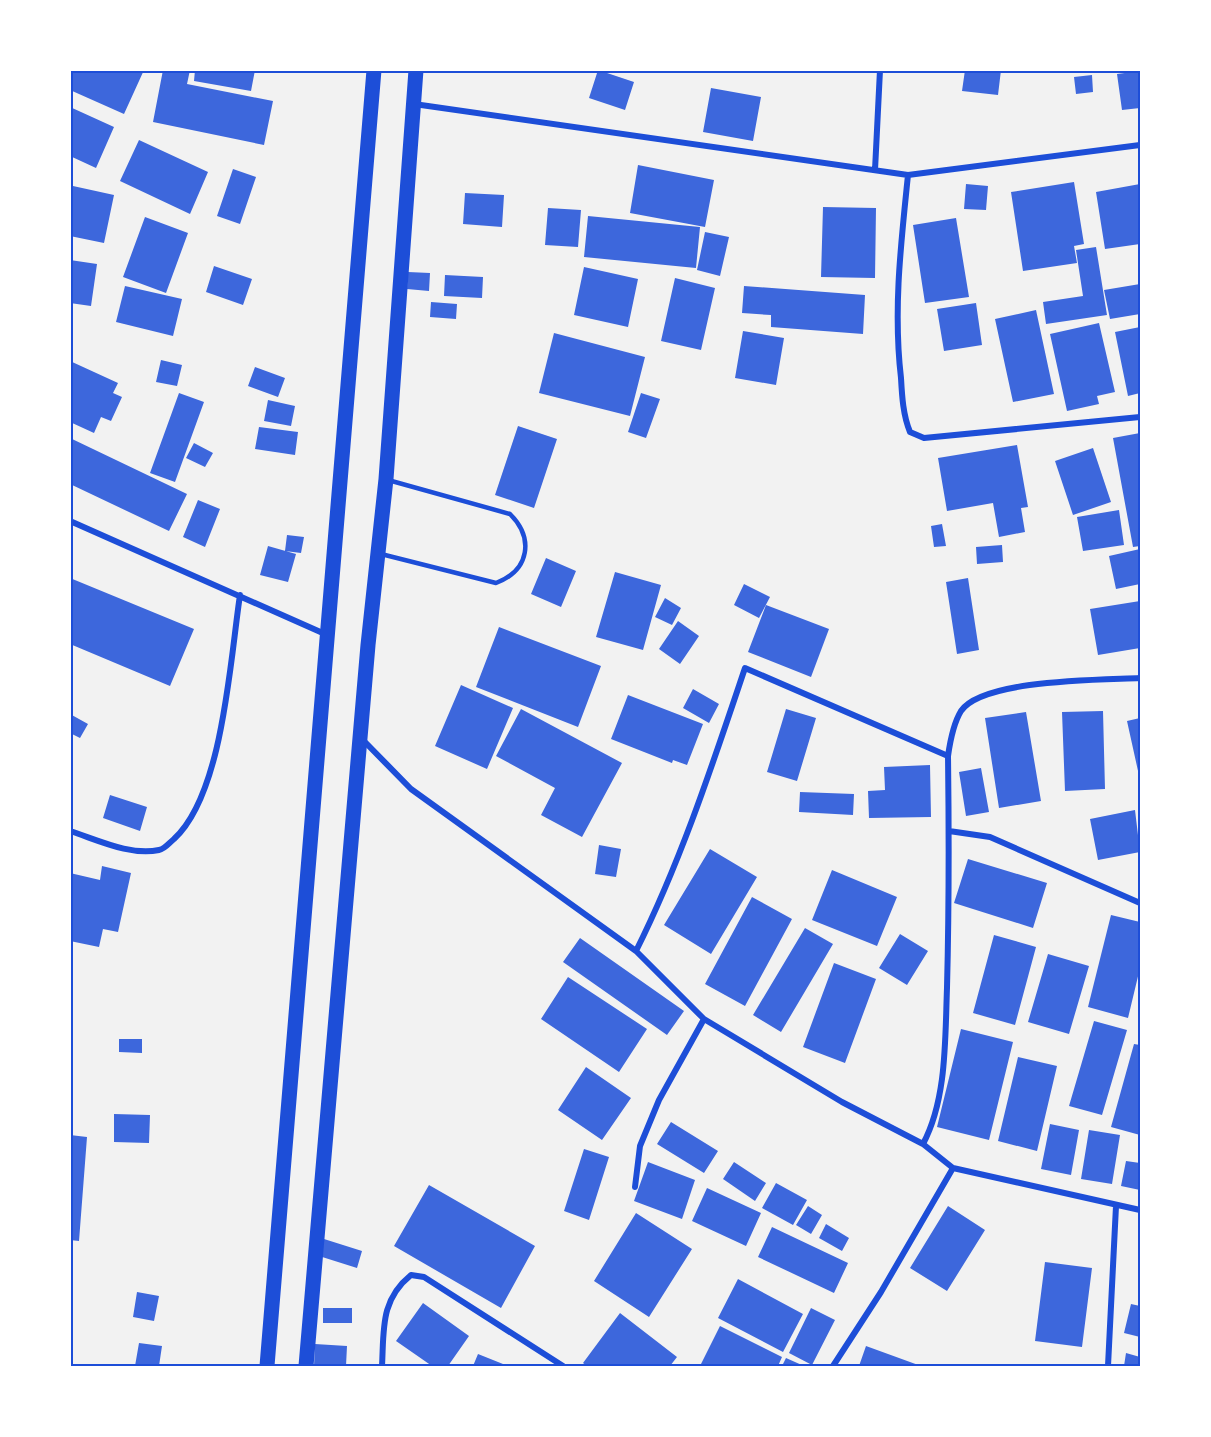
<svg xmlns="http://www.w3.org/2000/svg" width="1211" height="1437" font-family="'Archivo Narrow',sans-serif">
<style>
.building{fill:#3d67dc}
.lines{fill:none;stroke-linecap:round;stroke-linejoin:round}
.service{stroke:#1d4ed8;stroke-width:4.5}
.minor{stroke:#1d4ed8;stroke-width:6}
.primary{stroke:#1d4ed8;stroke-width:15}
.neatline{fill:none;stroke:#1d4ed8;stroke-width:2}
</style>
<rect width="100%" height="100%" fill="#f2f2f2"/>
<!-- building -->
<path class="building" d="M70 70H144L124 114 70 90Z
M163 70H190L187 84 273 101 264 145 153 122Z
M195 70H255L251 91 194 81Z
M598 70 634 82 625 110 589 98Z
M965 70H1001L998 95 962 91Z
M1140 71V108L1122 110 1117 74Z
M1092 75 1093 92 1076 94 1074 77Z
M711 88 761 97 753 141 703 132Z
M70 107 114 127 96 168 70 156Z
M139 140 208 172 190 214 120 181Z
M638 165 714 180 705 227 630 213Z
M233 169 256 177 240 224 217 216Z
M1074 182 1084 244 1074 246 1077 263 1023 271 1011 192Z
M966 184 988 186 986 210 964 209Z
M1140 184V244L1105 249 1096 192Z
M73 186 114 195 104 243 70 236Z
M465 193 504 195 502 227 463 224Z
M823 207 876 208 875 278 821 277Z
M548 208 581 210 578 247 545 245Z
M588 216 700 227 696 268 584 257Z
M145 217 188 233 166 293 123 277Z
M956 218 969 297 925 303 913 225Z
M705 232 729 237 720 276 697 270Z
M1096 247 1107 315 1046 324 1043 302 1083 296 1076 250Z
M70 260 97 264 91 306 70 303Z
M214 266 252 279 243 305 206 292Z
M584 267 638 279 628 327 574 315Z
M408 272 430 273 429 291 407 289Z
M445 275 483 277 482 298 444 296Z
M675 278 715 288 701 350 661 341Z
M1140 284V314L1110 319 1104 290Z
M125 286 182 299 173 336 116 322Z
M744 286 865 295 863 334 771 327V315L742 313Z
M431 302 457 304 456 319 430 317Z
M976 303 982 345 944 351 937 309Z
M1036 310 1054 394 1013 402 995 319Z
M1099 323 1115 392 1097 396 1099 404 1067 411 1050 334Z
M1140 327V393L1128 396 1115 332Z
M743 331 784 338 776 385 735 378Z
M554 333 645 357 630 416 539 393Z
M161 360 182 365 177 386 156 382Z
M70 361 118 383 113 393 122 397 111 421 101 417 94 433 70 422Z
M255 367 285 378 278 397 248 386Z
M179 393 204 402 175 482 150 473Z
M641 393 660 399 646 438 628 432Z
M268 400 295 406 291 426 264 421Z
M518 426 557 439 534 508 495 495Z
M259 427 298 432 295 455 255 449Z
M1140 433V546L1133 547 1113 438Z
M70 438 187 494 169 531 70 484Z
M194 443 213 453 205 467 186 458Z
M1017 445 1028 507 1021 508 1025 532 999 537 993 503 947 511 938 458Z
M1093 448 1111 502 1073 515 1055 461Z
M198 500 220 509 205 547 183 537Z
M1119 510 1124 545 1083 551 1077 517Z
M942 524 946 546 934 547 931 526Z
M287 535 304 537 301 553 285 551Z
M1002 545 1003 562 977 564 976 547Z
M268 546 296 554 288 582 260 575Z
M1140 549V584L1116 589 1109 556Z
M546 558 576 571 561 607 531 594Z
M615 572 661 585 643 650 596 637Z
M70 578 194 629 170 686 70 644Z
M968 578 979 650 957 654 946 582Z
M744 584 770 597 759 618 734 605Z
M665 598 681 608 672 625 655 617Z
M1140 601V648L1098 655 1090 609Z
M766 605 829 629 811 677 748 652Z
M678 621 699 636 680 664 659 649Z
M499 627 601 666 578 727 476 687Z
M461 685 513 708 487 769 435 746Z
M693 689 719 704 709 723 683 708Z
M628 695 703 724 687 765 673 760 672 763 611 739Z
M521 709 622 763 582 837 541 815 555 788 496 756Z
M786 709 816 718 797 781 767 772Z
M1103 711 1105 789 1065 791 1062 712Z
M1026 712 1041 801 999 808 985 718Z
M70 714 88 724 80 738 70 733Z
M1140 718V780L1127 721Z
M930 765 931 817 869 818 868 791 885 790 884 767Z
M981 768 989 812 966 816 959 772Z
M800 792 854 794 853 815 799 812Z
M110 795 147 807 140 831 103 818Z
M1135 810 1140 852 1098 860 1090 819Z
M599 845 621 849 616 877 595 874Z
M710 849 757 877 711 954 664 925Z
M968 859 1047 883 1033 928 954 903Z
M102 866 131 873 118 932 103 929 99 947 70 941V873L100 880Z
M832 870 897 897 877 946 812 920Z
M752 897 792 919 745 1006 705 984Z
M1111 915 1140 922V968L1128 1018 1088 1007Z
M805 928 833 944 781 1032 753 1015Z
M900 934 928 951 907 985 879 968Z
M994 935 1036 947 1015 1025 973 1013Z
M580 938 684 1011 667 1035 563 962Z
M1048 954 1089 966 1069 1034 1028 1022Z
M834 963 876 979 845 1063 803 1047Z
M568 977 647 1029 619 1072 541 1019Z
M1094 1021 1127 1030 1102 1115 1069 1106Z
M961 1029 1013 1042 989 1140 937 1127Z
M119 1039H142V1053L119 1052Z
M1134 1044 1140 1045V1135L1111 1127Z
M1018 1057 1057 1066 1037 1151 998 1141Z
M586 1067 631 1098 602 1140 558 1110Z
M114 1114 150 1115 149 1143 114 1142Z
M671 1122 718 1151 704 1173 657 1144Z
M1050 1124 1079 1130 1071 1175 1041 1169Z
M1089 1130 1120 1135 1112 1184 1081 1179Z
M70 1135 87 1137 79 1241 70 1240Z
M584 1149 609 1157 589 1220 564 1211Z
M1126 1161 1140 1163V1190L1121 1186Z
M648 1162 695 1180 682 1219 634 1201Z
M734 1162 766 1183 755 1201 723 1179Z
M776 1183 807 1200 793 1225 762 1208Z
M429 1185 535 1246 501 1308 394 1246Z
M707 1188 761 1213 746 1246 692 1221Z
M808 1206 822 1215 811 1234 796 1225Z
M948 1206 985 1230 947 1291 910 1268Z
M636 1213 692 1249 649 1317 594 1281Z
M826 1224 849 1238 842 1251 819 1238Z
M772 1227 848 1263 834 1293 758 1257Z
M324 1239 362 1251 357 1268 319 1256Z
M1045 1262 1092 1268 1082 1347 1035 1341Z
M738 1279 803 1314 783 1352 718 1318Z
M137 1292 159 1296 154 1321 133 1317Z
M423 1303 469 1336 448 1366H432L396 1341Z
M1131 1304 1140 1306V1337L1124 1333Z
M323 1308H352V1323H323Z
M811 1308 835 1320 812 1365 789 1353Z
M620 1313 677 1357 670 1366H587L583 1363Z
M720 1326 782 1357 778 1366H706L701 1364Z
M139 1343 162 1346 159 1366H135Z
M315 1344 347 1346 346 1366H314Z
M866 1346 921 1366H859Z
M1126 1353 1140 1357V1366H1124Z
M478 1354 508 1366H473Z
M786 1358 804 1366H782Z"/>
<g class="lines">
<!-- service -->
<path class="service" d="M381 554 496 583C530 570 534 538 510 514L388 480"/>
<!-- minor -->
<path class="minor" d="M414 104 908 175 1140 145
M875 170 880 70
M908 175C901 243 893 310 901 378 902 396 903 415 910 432L924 438 1140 417
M70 521 325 634
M362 739 411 789 636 951 704 1019 842 1102 923 1144 953 1168 1140 1210
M70 831C98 840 130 856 159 850 165 849 169 843 174 839 223 794 230 661 240 595
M949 831 990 837 1140 903
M636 951C681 861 713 763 745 668L948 756
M923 1144C947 1099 945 1039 947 988 949 911 949 833 948 756 950 742 953 724 961 711 983 679 1102 680 1140 678
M635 1187 640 1146 659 1100 704 1019
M382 1366C384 1330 380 1300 411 1275L424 1277 563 1366
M833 1366 881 1292 953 1168
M1108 1366 1116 1206"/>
<!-- primary -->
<path class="primary" d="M267 1366 374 70
M306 1366 368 645 386 479 416 70"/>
</g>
<!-- border -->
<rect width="1211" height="1437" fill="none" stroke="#ffffff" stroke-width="144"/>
<rect x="72" y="72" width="1067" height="1293" class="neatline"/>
</svg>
